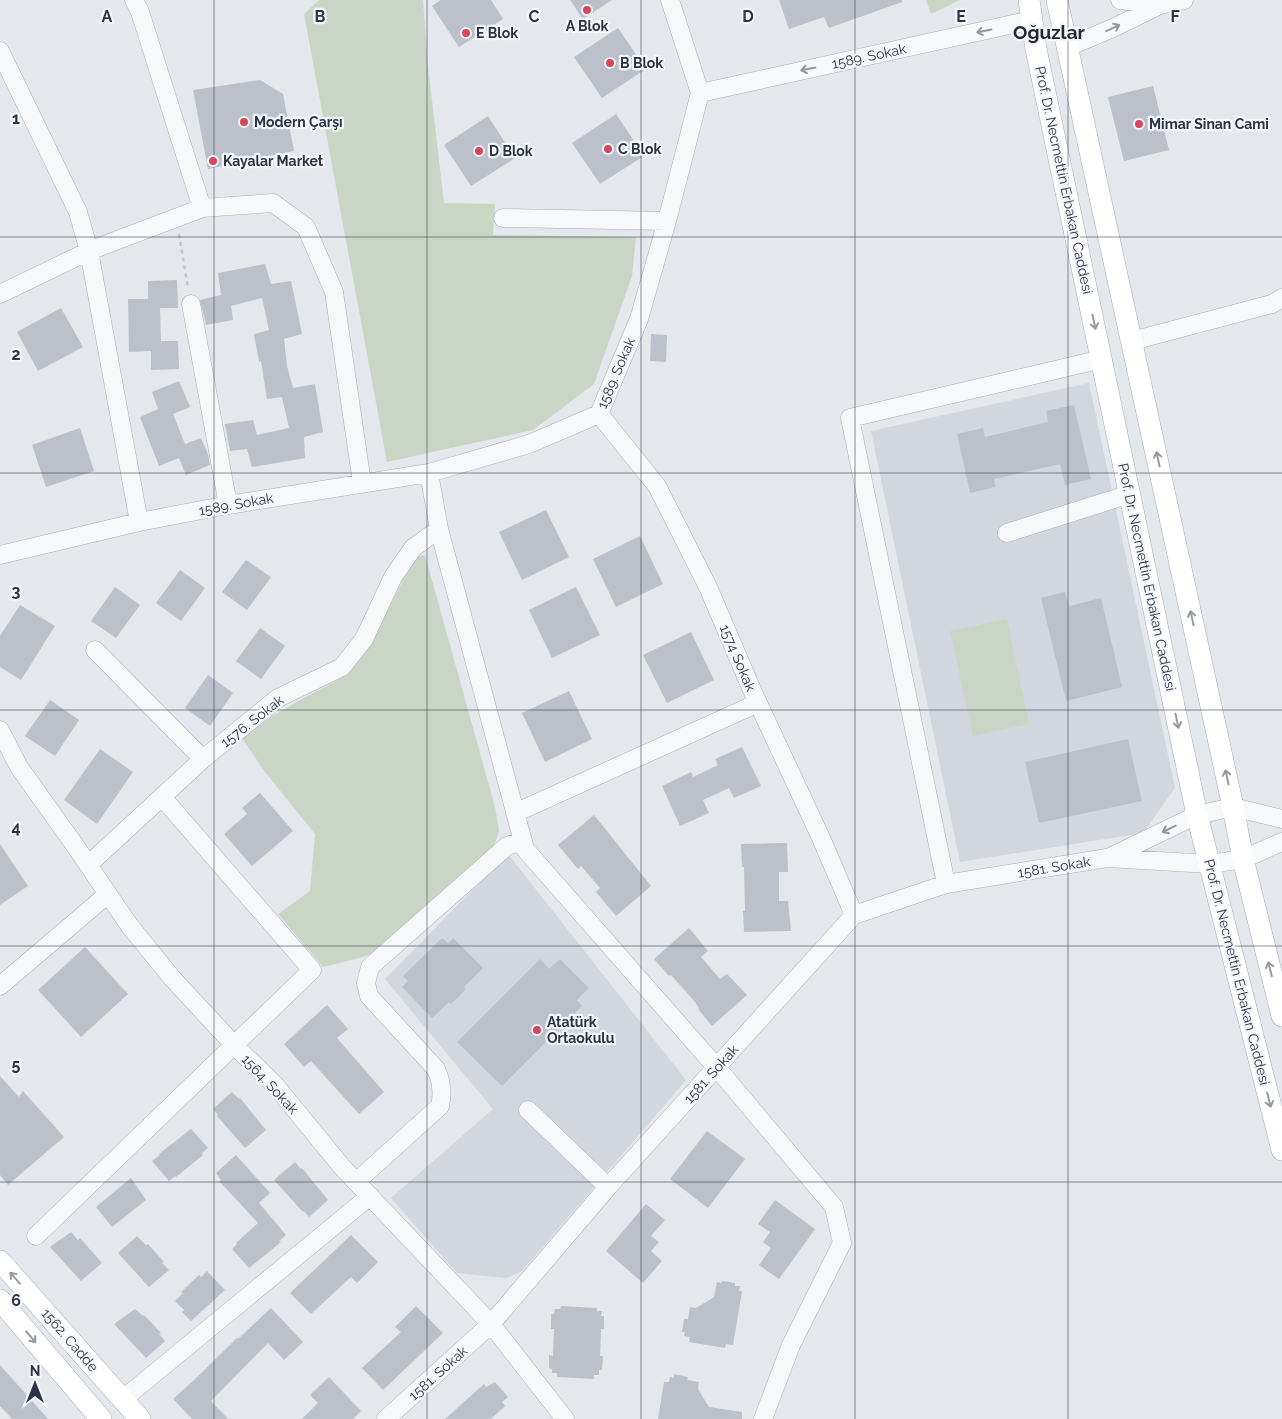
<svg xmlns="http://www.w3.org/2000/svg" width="1282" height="1419" font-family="Raleway,sans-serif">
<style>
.built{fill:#d2d6de}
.green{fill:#c9d6c5}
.building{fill:#bbc0ca}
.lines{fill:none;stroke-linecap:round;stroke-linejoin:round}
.minor-casing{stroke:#a9aeb7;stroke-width:19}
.major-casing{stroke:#a3abb8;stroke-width:22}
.path{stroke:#c2c5cb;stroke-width:2.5;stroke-dasharray:4 4;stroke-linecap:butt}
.minor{stroke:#f7f8fa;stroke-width:18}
.major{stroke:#fff;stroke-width:21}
.oneway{stroke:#9196a0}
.oneway2{stroke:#959aa2}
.grid{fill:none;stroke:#2b3445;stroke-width:1;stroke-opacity:0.55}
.poi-dot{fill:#d1495b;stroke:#f4f6f9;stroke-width:2}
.labels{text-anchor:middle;stroke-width:4.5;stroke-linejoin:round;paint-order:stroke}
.poi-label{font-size:14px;font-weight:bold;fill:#2b3445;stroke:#f4f6f9;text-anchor:start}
.street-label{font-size:14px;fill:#2b3445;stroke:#f4f6f9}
.district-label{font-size:19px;font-weight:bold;fill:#1d2536;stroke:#f4f6f9}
.grid-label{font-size:16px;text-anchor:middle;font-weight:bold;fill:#2b3445;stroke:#f4f6f9;stroke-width:4.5;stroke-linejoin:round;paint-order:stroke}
</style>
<rect width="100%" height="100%" fill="#e4e7ec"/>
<!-- built -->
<path class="built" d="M1089 383 1175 788 1143 833 960 862 871 431Z
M508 854 686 1080 522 1271 506 1278 457 1273 391 1198 493 1109 385 979Z"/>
<!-- green -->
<path class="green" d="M319 0H423L428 66 444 203 495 204 493 235 636 237 632 276 594 384 533 430 387 462 304 14Z
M926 0H960L931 14Z
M425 555 495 807 499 830 494 847 390 947 363 957 323 967 278 914 310 891 315 834 265 772 240 735 302 699 343 677 370 644 415 557Z
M1007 619 1029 724 973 736 950 631Z"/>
<!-- building -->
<path class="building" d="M441 0H491L503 19 459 47 432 6Z
M570 0H612L583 19Z
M779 0H902V2L829 28 824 17 789 29Z
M618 28 646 69 602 98 574 57Z
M260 80 283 94 294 151 208 169 193 90Z
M1153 86 1169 150 1124 161 1108 97Z
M616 114 644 156 600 184 572 143Z
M488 116 515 158 471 186 444 145Z
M265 264 271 284 291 281 302 334 284 339 287 366 293 388 315 384 323 432 304 437 305 458 252 467 247 449 230 451 225 424 253 420 257 435 289 428 282 397 267 399 261 361 259 362 254 334 269 330 262 298 231 306 233 320 206 325 200 300 221 295 218 273Z
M177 280 178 308H160L161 341H178L179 369 151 370V351L129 352 128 299H148V281Z
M61 308 83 347 38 371 17 332Z
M651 334 667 335 666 362 650 361Z
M179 381 190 407 173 414 185 444 201 438 208 454 210 465 186 475 179 458 159 466 140 417 158 409 152 392Z
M1074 405 1091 479 1065 485 1060 464 994 479 995 487 970 493 957 434 983 428 985 437 1048 422 1046 411Z
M80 428 94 471 46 487 32 445Z
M546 510 569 557 522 580 499 532Z
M640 536 663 584 616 607 593 559Z
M246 560 271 577 247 610 222 592Z
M180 570 205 588 181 621 156 603Z
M115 587 140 605 116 638 91 621Z
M576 587 600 635 552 658 529 610Z
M1065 592 1069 606 1101 598 1122 687 1066 701 1041 598Z
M20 605 55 626 21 680 0 667V636Z
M260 628 285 646 261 679 236 661Z
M691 632 714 680 667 703 643 655Z
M208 675 233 693 210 726 185 708Z
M569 691 592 739 545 762 522 713Z
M50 700 79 720 55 756 25 736Z
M1128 739 1142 801 1039 823 1025 762Z
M742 747 761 786 734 798 729 788 703 800 709 813 680 826 662 786 691 772 693 777 718 765 715 759Z
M100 749 133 772 97 824 64 800Z
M260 793 293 831 252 866 224 834 247 814 242 808Z
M594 815 651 886 616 916 596 892 600 888 581 866 578 869 558 845Z
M787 843 788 872H779V901H788L791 931 744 932 743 911H745L744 867H742L741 844Z
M0 844 28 886 0 905Z
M689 928 708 951 701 957 720 979 727 974 747 995 712 1026 698 1009 699 1008 695 1002 671 975 669 976 654 959Z
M442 938 448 943 453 938 483 968 464 987 466 989 451 1004 449 1002 432 1018 402 987 408 981 403 976Z
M85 947 128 994 81 1037 38 990Z
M540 959 549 969 560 959 589 988 577 1000 582 1006 502 1086 457 1042Z
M327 1005 348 1029 337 1038 384 1092 359 1114 311 1061 304 1067 284 1044Z
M0 1076 19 1097 23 1091 64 1137 8 1185 0 1175Z
M232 1092 239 1099 240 1098 266 1130 245 1148 217 1116 218 1115 213 1109Z
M191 1129 208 1148 202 1153 203 1155 176 1177 175 1176 169 1181 152 1161 160 1155 159 1154Z
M707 1131 745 1159 708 1208 670 1179Z
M236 1155 270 1193 259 1203 286 1235 279 1241 281 1242 249 1268 232 1249 237 1244 236 1243 258 1223 219 1181 221 1180 216 1173Z
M295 1162 301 1169 302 1168 328 1200 309 1217 304 1211 303 1212 274 1180Z
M131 1178 146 1200 112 1227 96 1207Z
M775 1200 815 1229 779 1279 759 1265 771 1248 763 1242 770 1232 758 1224Z
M646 1204 665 1220 651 1236 659 1242 651 1251 662 1261 643 1283 606 1251Z
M71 1232 78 1240 80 1238 102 1263 81 1281 50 1247Z
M351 1235 378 1262 357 1283 351 1277 311 1314 290 1293Z
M137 1236 146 1245 148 1244 164 1262 162 1263 169 1270 149 1287 118 1253Z
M207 1271 225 1290 191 1321 182 1312 184 1310 175 1301 183 1293 181 1292 199 1275 201 1277Z
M722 1281 735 1283V1286H740L739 1291H742L733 1345 726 1344 725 1348 689 1342 690 1337 684 1336 685 1332H682L684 1319H688L690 1307 696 1308 714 1297 717 1282 721 1283Z
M416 1306 443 1333 383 1390 362 1368 401 1332 395 1327Z
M561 1306 597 1308V1311H602L601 1316H604V1329H601L600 1356H603L602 1370H599V1375H594V1379L557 1377V1373H552V1369L549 1368V1355L553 1356 554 1329H551V1314H554L555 1309H560Z
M271 1308 303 1342 284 1360 268 1343 211 1401 228 1419H192L173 1399 193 1381 237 1338 238 1339Z
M135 1309 143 1316 144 1315 161 1333 159 1334 165 1341 146 1358 114 1324Z
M0 1365 48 1419H12L0 1406Z
M674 1374 688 1377 687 1380 699 1382 698 1389 709 1407 742 1412V1419H658L664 1382H669L670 1377 674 1378Z
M329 1377 361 1411 353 1419H302L318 1403 310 1395Z
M495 1382 508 1397 502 1402 505 1406 491 1419H445L484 1384 486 1387Z"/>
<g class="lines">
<!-- minor casing -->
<g class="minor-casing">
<path id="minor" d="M134 0 140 12 202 208
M670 0 700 93
M1120 0 1160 5 1184 0
M1068 47 1113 28 1160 5
M0 51 78 212 89 251 139 522
M700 93 1032 20
M503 218 667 221
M0 294 89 251 202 208 273 203 306 227 334 292 362 483
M191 304 228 505
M1132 341 1272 304 1282 298
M599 414 657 486 708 587 752 690 821 838 854 915
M429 473 439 529 525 849 717 1068 834 1207 842 1243 791 1345 763 1419
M1007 533 1130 494
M0 555 139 522 228 505 429 473 529 444 599 414 639 319 667 221 700 93
M95 650 203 759
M0 730 19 767 76 847 129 925 172 978 235 1046 275 1085 342 1167 491 1324 565 1419
M515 813 758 703
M1110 857 1197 815 1233 807 1282 819
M88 865 203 759 278 698 342 667 364 639 393 577 413 548 439 529
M946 884 850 418 1102 359
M0 986 108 894
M528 1110 608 1187
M356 1182 440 1106C443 1093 442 1082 436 1069L369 996 366 983 370 967 507 846 523 841
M36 1236 312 970 162 797
M122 1400 370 1196
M386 1419 491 1324 608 1187 854 915 946 884 1107 858 1210 864 1243 859 1282 842"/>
</g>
<!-- major casing -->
<g class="major-casing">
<path id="major" d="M1029 0 1036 49 1197 815 1282 1150
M1057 0 1233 807 1243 859 1282 1016
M0 1261 140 1419
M0 1300 101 1419"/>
</g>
<!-- path -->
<path class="path" d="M179 234 188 288"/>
<!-- minor -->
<use href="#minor" class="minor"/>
<!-- major -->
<use href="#major" class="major"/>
</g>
<!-- one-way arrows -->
<defs><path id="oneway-shaft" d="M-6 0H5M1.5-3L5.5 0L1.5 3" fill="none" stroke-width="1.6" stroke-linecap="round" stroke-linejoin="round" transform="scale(1.25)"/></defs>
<g class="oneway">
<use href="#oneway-shaft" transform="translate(1113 28) rotate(-25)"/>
<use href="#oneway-shaft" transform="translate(984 31) rotate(168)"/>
<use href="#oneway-shaft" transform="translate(808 69) rotate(168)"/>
<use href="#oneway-shaft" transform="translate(1169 829) rotate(154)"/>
</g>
<g class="oneway2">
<use href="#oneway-shaft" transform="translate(1094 322) rotate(78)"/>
<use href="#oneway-shaft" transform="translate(1158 459) rotate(-102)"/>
<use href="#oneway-shaft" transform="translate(1192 618) rotate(-102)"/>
<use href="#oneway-shaft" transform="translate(1177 721) rotate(78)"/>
<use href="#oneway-shaft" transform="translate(1227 777) rotate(-102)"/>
<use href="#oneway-shaft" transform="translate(1270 969) rotate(-104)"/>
<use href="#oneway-shaft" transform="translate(1269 1100) rotate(76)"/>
<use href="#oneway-shaft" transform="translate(15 1278) rotate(-131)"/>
<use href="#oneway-shaft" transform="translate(31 1337) rotate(50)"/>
</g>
<!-- grid -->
<path class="grid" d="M214 0V1419M427 0V1419M641 0V1419M855 0V1419M1068 0V1419M0 237H1282M0 473H1282M0 710H1282M0 946H1282M0 1182H1282"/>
<!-- markers -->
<g class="poi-dot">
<circle cx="587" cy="10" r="5"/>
<circle cx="466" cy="33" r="5"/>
<circle cx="610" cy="63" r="5"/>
<circle cx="244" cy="122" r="5"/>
<circle cx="1139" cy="124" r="5"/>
<circle cx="608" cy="149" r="5"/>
<circle cx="479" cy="151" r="5"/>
<circle cx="213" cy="161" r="5"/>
<circle cx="537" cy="1030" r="5"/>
</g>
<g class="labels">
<!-- poi labels -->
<g class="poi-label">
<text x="587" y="31" text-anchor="middle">A Blok</text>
<text x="476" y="38">E Blok</text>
<text x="620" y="68">B Blok</text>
<text x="254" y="127">Modern Çarşı</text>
<text x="1149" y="129">Mimar Sinan Cami</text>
<text x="618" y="154">C Blok</text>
<text x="489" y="156">D Blok</text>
<text x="223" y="166">Kayalar Market</text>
<text x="547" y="1027">Atatürk<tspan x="547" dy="16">Ortaokulu</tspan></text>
</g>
<!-- street labels -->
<g class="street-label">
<text transform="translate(869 56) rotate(-12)" y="5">1589. Sokak</text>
<text transform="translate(1064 180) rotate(78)" y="5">Prof. Dr. Necmettin Erbakan Caddesi</text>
<text transform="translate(616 373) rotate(-67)" y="5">1589. Sokak</text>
<text transform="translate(236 504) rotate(-10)" y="5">1589. Sokak</text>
<text transform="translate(1147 577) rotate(78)" y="5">Prof. Dr. Necmettin Erbakan Caddesi</text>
<text transform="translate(738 658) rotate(67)" y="5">1574 Sokak</text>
<text transform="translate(252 721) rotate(-38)" y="5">1576. Sokak</text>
<text transform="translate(1054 867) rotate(-9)" y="5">1581. Sokak</text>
<text transform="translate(1237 972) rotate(76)" y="5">Prof. Dr. Necmettin Erbakan Caddesi</text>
<text transform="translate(711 1074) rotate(-48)" y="5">1581. Sokak</text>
<text transform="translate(270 1084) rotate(47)" y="5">1564. Sokak</text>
<text transform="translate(70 1340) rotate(49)" y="5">1562. Cadde</text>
<text transform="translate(438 1373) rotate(-42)" y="5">1581. Sokak</text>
</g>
<!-- district labels -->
<g class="district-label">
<text x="1049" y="39">Oğuzlar</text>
</g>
</g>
<g class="grid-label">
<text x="107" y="22">A</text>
<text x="320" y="22">B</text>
<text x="534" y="22">C</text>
<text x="748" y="22">D</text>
<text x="961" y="22">E</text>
<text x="1175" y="22">F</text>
<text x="16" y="124">1</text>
<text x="16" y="360">2</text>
<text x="16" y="597">3</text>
<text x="16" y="833">4</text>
<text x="16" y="1070">5</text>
<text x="16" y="1306">6</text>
</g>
<!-- north arrow -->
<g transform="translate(35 1384)" stroke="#f4f6f9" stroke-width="4" paint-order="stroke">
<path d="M0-4L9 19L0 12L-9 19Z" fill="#2b3445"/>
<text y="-8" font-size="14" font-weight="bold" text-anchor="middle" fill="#2b3445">N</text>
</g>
</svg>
